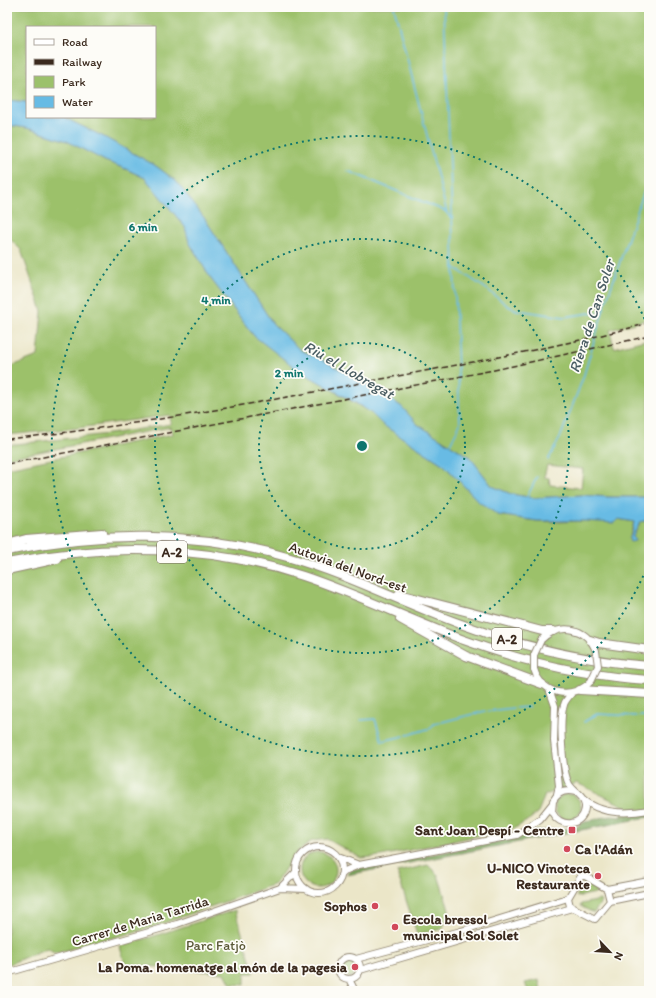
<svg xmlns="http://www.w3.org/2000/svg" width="656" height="998" font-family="Itim,sans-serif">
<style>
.green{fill:#9cc16b;stroke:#6c7644;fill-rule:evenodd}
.forest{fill:#7da75f;stroke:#5c683e}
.water{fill:#67bbe4;stroke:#517281}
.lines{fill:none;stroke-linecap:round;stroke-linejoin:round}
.stream{stroke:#67bbe4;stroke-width:1.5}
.secondary-casing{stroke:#938873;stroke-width:8}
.highway-casing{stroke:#938873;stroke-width:10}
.secondary{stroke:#fff;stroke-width:6}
.highway{stroke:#fff;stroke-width:8}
.rail{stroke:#3b2a1e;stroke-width:1.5;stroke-dasharray:6 3;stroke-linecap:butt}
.secondary-bridge-casing{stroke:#938873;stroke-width:8;stroke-linecap:butt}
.secondary-bridge{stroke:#fff;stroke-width:6}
.ring{fill:none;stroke:#0f766e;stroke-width:2;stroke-dasharray:2 4}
.poi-dot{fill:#d1495b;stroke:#fdfcf7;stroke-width:1.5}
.labels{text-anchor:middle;stroke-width:3.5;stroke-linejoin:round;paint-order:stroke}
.shield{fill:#fdfcf7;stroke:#75695f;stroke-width:1}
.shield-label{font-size:13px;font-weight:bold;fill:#3b2a1e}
.street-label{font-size:14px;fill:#3b2a1e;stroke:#fdfcf7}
.poi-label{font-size:14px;font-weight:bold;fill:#3b2a1e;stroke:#fdfcf7;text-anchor:end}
.park-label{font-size:14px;fill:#585735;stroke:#fdfcf7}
.water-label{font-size:15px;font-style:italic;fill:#4a5d63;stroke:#fdfcf7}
.centre{fill:#0f766e;stroke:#fdfcf7;stroke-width:2}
.ring-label{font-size:12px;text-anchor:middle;font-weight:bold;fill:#0f766e;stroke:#fdfcf7;stroke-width:3.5;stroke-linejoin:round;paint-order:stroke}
</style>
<rect width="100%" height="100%" fill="#fdfcf7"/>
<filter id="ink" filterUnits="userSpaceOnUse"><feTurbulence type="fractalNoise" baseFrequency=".025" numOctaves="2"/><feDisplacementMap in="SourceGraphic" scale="8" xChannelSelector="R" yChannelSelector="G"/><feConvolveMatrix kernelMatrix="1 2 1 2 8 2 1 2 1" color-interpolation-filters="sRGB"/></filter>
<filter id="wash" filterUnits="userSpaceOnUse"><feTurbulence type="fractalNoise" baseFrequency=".012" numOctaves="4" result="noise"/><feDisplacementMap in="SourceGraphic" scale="16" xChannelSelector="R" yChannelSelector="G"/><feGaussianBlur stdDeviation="0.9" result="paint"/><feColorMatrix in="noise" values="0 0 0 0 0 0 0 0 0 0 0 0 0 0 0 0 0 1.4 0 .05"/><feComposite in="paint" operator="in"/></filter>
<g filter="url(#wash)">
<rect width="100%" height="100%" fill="#ebe6c8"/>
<!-- green -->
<path class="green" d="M7 7H649V319L610 330 614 348 649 339V497H609L581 495 534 498 511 494 492 486 470 457 417 424 402 407 384 394 323 360 300 350 273 324 205 219 176 181 156 166 104 137 63 117H155V27H27V102L7 100ZM547 465 583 469 581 488 550 485 549 478 544 477Z
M7 125 27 128 67 141 105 161 128 170 145 178 185 227 189 242 211 279 254 336 316 380 371 413 383 425 444 465 479 502 498 515 537 521 560 522 618 519 634 522 630 536 635 540 633 535 639 525V522L649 520V812L621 817 626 807 577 783 545 795 538 812 530 819 515 828 381 856 361 858 327 839 312 841 295 854 275 884 150 928 60 952H54L47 948 7 965V468L173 434 171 427 7 458V445L109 434 171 424 170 415 78 428 7 435V368L38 356 42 311 21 250 7 236Z
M555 807a13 13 0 1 1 26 0a13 13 0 1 1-26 0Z
M300 870a18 18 0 1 1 36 0a18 18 0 1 1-36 0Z
M428 865 438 875 450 913 442 929 417 934 397 872Z
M585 882 600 890V892L577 897V895Z
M600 900 601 902 594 913 580 906 581 904Z
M235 910 254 973H245V985L231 984 225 973 125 964 120 947Z
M340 968a9 9 0 1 1 18 0a9 9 0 1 1-18 0Z
M539 980 541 991H528L525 983Z"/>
<!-- forest -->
<path class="forest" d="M649 812V817L347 875 350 870 517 838 535 831 575 828 582 823 599 818 611 816 621 817Z"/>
<!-- water -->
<path class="water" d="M7 100 27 102V117H63L67 119 104 137 156 166 176 181 205 219 273 324 300 350 323 360 384 394 402 407 417 424 470 457 492 486 511 494 534 498 581 495 609 497H649V520L639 522V525L633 535 635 541 630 542 629 539 632 532 634 522 618 519 614 523 585 521H537L498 515 479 502 444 465 383 425 371 413 356 403 298 370 254 336 211 279 189 242 185 227 145 178 128 170 105 161 67 141 27 128 7 125Z"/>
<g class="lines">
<!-- stream -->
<path class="stream" d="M394 7 447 213
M444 7 460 424 450 444
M348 171 445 211 452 219
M455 268 488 290 508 306 517 310 564 317 603 311
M548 460 560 438 583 378 603 311 649 177
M527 497 537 477
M516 708 529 707
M488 711 513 708
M639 716H649
M361 720 375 719 382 741 404 736
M584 722 597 714 636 716
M407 735 431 728 434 724 485 711"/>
</g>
</g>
<g filter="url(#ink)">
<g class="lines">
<!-- secondary casing -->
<g class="secondary-casing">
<path id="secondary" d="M541 640C559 622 587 627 596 651
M534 669C542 696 574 700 591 681
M549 689 555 706 554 741 559 786 557 794
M572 693C569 697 565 700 564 705 559 719 562 771 569 784 574 793 586 796 585 808 583 827 559 828 552 812L553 801C558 792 565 789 575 792
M583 799C601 815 627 814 649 810
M296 870a23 23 0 1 1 46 0a23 23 0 1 1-46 0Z
M338 857 359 865
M341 875 347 870 359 865 517 835 540 819 552 804
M280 888 296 872
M607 889 610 901 595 919 570 906 568 898 581 876H585L607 889 649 881
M610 901 649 893
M338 968a11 11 0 1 1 22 0a11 11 0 1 1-22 0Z
M356 959 461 931 568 898
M360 970 572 908
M7 973 177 924 280 888 306 889
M349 979 355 991"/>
</g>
<!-- highway casing -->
<g class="highway-casing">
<path id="highway" d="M7 544 26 539 102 533
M7 551C99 531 196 531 287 557 346 574 401 602 458 623 519 646 584 661 649 666
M7 563C104 543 209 545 303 576 357 594 408 619 461 639 520 661 586 676 649 680
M7 570 57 559
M399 594 542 631H553
M400 619 466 656 542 684
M590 640 599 643 649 650
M580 690 649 694"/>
</g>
<!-- secondary -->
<use href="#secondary" class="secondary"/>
<!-- highway -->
<use href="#highway" class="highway"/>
<!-- rail -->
<path class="rail" d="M7 439C128 427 247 405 366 382 461 364 556 348 649 323
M7 464 499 369 649 336"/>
<!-- secondary-bridge casing -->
<g class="secondary-bridge-casing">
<path id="secondary-bridge" d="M534 669V655L541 640
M591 681 598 666 596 651"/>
</g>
<!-- secondary-bridge -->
<use href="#secondary-bridge" class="secondary-bridge"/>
</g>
</g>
<!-- distance rings -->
<g class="ring">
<circle cx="362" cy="446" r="103"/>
<circle cx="362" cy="446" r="207"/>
<path d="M648 565A310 310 0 1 1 648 327"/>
</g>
<!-- markers -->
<g class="poi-dot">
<rect x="568" y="826" width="8" height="8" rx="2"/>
<circle cx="567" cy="849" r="4"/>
<circle cx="598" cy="876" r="4"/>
<circle cx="375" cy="906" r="4"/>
<circle cx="395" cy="927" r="4"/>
<circle cx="355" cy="967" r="4"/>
</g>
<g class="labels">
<!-- shield labels -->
<g class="shield">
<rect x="157" y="541" width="30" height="22" rx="3"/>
<rect x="492" y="628" width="30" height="22" rx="3"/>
</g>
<g class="shield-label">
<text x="172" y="557">A-2</text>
<text x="507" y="644">A-2</text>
</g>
<!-- street labels -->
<g class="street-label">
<text transform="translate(348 567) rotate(20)" y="5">Autovia del Nord-est</text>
<text transform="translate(140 921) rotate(-17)" y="5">Carrer de Maria Tarrida</text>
</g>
<!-- poi labels -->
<g class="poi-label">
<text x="564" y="835">Sant Joan Despí - Centre</text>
<text x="575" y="854" text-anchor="start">Ca l'Adán</text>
<text x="590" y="873">U-NICO Vinoteca<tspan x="590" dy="16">Restaurante</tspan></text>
<text x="367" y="911">Sophos</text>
<text x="403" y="924" text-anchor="start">Escola bressol<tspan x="403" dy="16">municipal Sol Solet</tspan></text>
<text x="347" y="972">La Poma. homenatge al món de la pagesia</text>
</g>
<!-- park labels -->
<g class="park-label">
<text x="216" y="950">Parc Fatjò</text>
</g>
<!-- water labels -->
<g class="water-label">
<text transform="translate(592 316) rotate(-72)" y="5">Riera de Can Soler</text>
<text transform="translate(349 370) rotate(30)" y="5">Riu el Llobregat</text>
</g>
</g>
<circle cx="362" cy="446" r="6" class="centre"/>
<g class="ring-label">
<text x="143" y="231">6 min</text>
<text x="216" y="304">4 min</text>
<text x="289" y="377">2 min</text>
</g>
<!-- margin -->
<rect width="656" height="998" fill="none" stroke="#fdfcf7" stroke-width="24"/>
<!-- legend -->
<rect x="26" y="26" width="130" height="92" fill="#fdfcf7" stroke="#afa8a0"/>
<rect x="34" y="39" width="20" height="6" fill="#ffffff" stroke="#afa8a0"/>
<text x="62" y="46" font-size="12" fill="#3b2a1e">Road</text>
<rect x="34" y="59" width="20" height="6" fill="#3b2a1e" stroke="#afa8a0"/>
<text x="62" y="66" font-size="12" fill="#3b2a1e">Railway</text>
<rect x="34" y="76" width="20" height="12" fill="#9cc16b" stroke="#afa8a0"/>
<text x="62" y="86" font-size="12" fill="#3b2a1e">Park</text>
<rect x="34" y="96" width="20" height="12" fill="#67bbe4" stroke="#afa8a0"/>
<text x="62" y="106" font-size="12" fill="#3b2a1e">Water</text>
<!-- north arrow -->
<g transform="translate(610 952) rotate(115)" stroke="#fdfcf7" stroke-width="3" paint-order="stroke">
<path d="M0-3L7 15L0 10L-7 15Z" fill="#3b2a1e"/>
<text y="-6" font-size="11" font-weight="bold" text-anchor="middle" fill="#3b2a1e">N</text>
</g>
</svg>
